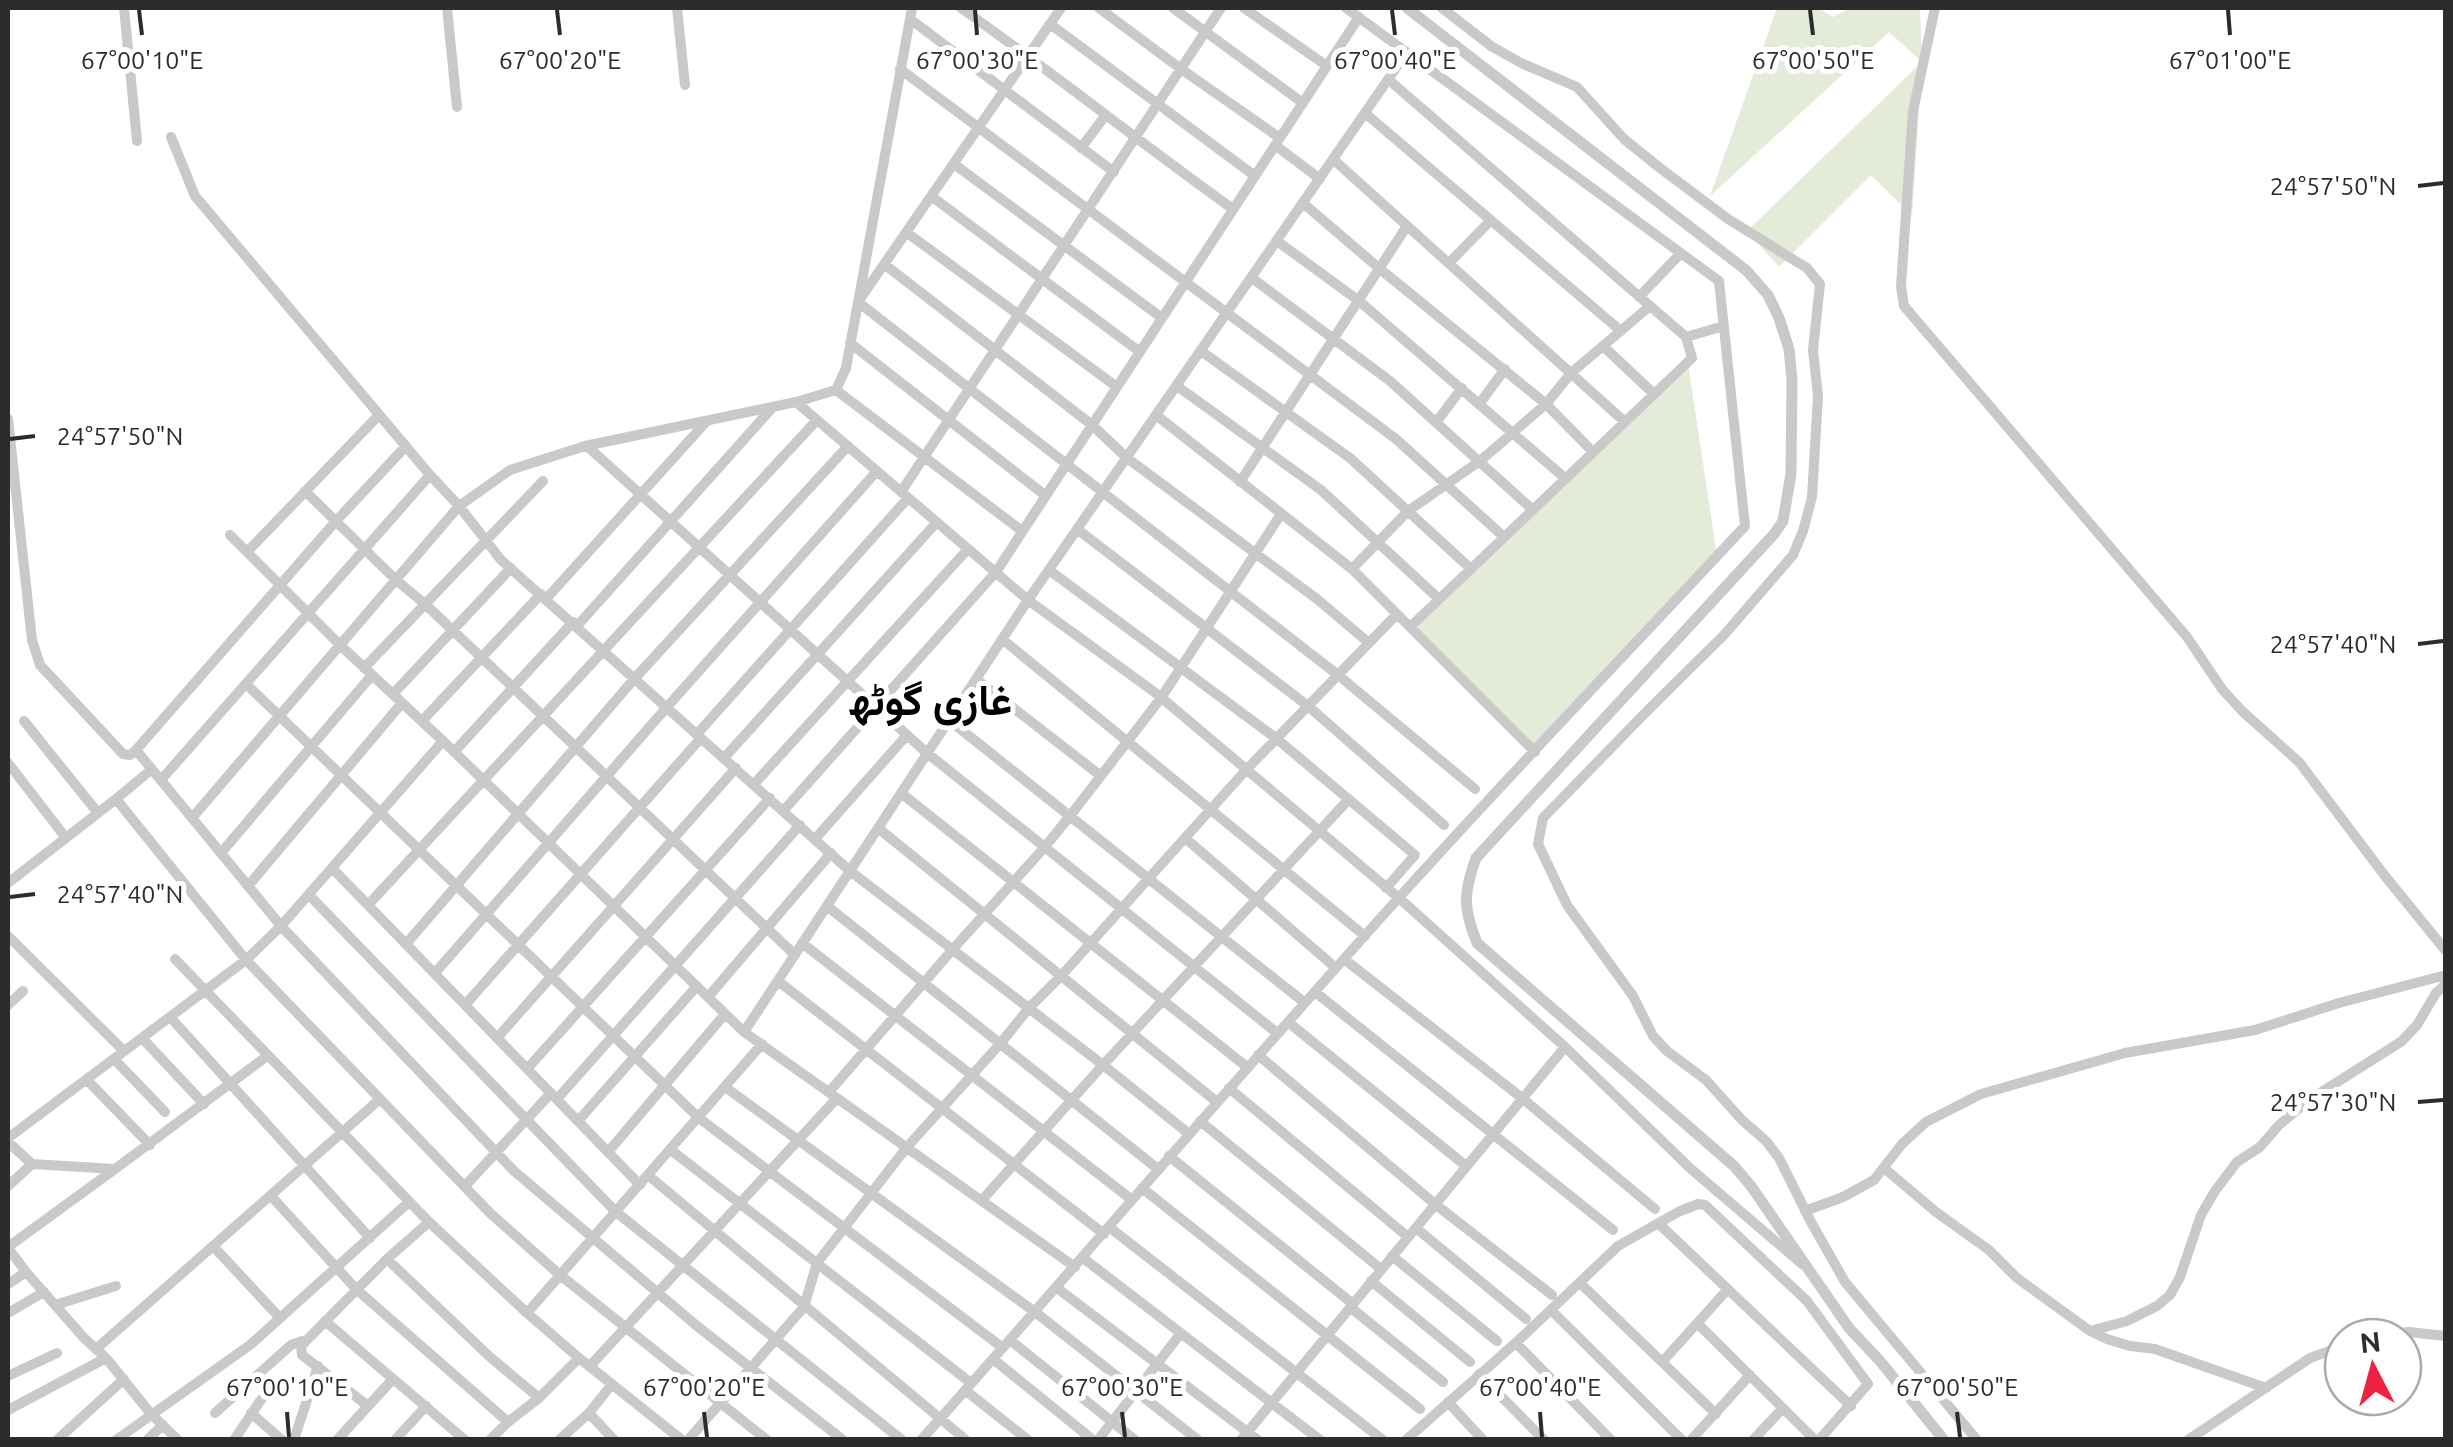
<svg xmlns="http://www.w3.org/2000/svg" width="2453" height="1447" font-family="Ubuntu,Vazirmatn,sans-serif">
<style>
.green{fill:#e4ebd8}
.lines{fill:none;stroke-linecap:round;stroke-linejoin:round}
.minor{stroke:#c9c9c9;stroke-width:10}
.tertiary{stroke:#c9c9c9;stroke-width:11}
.ticks{fill:none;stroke:#2c2c2c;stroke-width:4}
.labels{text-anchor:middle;stroke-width:10;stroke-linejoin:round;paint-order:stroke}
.district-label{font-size:42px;font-weight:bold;fill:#000;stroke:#fff}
.ticks-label{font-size:25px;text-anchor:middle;fill:#2c2c2c;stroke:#fff;stroke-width:10;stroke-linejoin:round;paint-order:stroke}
</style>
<rect width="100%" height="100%" fill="#fff"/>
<!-- green -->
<path class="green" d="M1777 8H1818L1833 17 1851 8H1920L1922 62 1912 216 1871 175 1779 267 1747 231 1922 62 1889 32 1710 196Z
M1688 363 1717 556 1535 752 1410 627Z"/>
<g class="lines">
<!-- minor -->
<path class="minor" d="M124 8 137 141
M447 8 457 107
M677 8 685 85
M961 8C1053 73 1141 143 1233 209
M1061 8 858 302 1338 675 1475 789
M1099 8 1181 69 1280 138
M1173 8 1303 103
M1244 8 1327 66
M1442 8 1491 46 1521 63 1577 87 1624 139 1660 168 1728 219 1807 268 1820 284 1813 350 1818 396 1812 497 1803 531 1793 555 1724 635 1649 709 1543 818 1538 844 1567 905 1633 996 1653 1036 1667 1051 1706 1080 1742 1120 1766 1141 1779 1158 1811 1222 1845 1282 1977 1440
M1935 8 1913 111 1901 286 1904 306 2187 637 2222 689 2242 711 2299 762 2385 876 2446 951
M910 19 1114 172
M1050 24 1255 176
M900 69 1396 439 1504 537
M1389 80 1686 337
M1366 114 1621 331
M171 137 195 196 430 475 459 506 501 560 850 871 1103 1065 1188 1133
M1275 145 1320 179
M1081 148 1105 116
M1334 160 1625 422
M954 164 1162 318
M931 196 1140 352
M1303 203 1380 269 1546 404 1593 452
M906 232 1117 387
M1277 241 1359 301 1566 479
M1449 263 1491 220
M884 264 1092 425 1127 458 1317 599 1369 643
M1252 278 1390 381 1533 510
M1639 297 1681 253
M850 343 1046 496
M1603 346 1654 394
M1201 351 1350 458 1471 569
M1177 386 1321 490 1439 599
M836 390 1022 531
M796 402 1028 600 1157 694 1399 898 1565 1047 1691 1169 1802 1264
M1480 403 1505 369
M1156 415 1352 569 1397 614
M8 419 32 640 40 665 123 754 130 755 136 750
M1437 421 1462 388
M406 446 336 521 136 750 281 926 514 1171 697 1326 843 1440
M587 446 927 753 1277 1033
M1240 482 1407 226
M305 491 396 580 425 604 795 955
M901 492 1221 8
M1077 529 1308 706 1444 825
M230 535 340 645 443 741 744 1032 1075 1267
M247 552 379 415
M1352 569 1408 511 1480 461 1546 404 1571 373 1650 306
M1049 570 1277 739 1415 855 1386 888
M546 599 706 422
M577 626 773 407
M1410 627 1692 358 1686 337 1724 326
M1002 639 1365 936
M364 668 543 481
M976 679 1101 776
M246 684 699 1118 1003 1348
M393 694 511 568
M949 720 1305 1003
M24 721 98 813
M422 721 541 594
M697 734 908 498
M454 752 573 622
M724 758 937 522
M8 763 66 838
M161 780 430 475
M754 784 968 549
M901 793 1247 1067
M116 799 246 960 491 1214 560 1275 767 1440
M784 810 996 572 1359 17
M192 818 459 506 510 470 585 446 796 402 836 390 846 368 912 8
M878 828 1217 1102
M1185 838 1336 968
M815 839 907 735
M221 853 372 675
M332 868 640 1185
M8 883 116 799 152 769
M248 886 402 703
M309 895 616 1212 902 1440
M368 905 817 420
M827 906 1158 1169
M8 936 124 1051
M802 943 1132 1200
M406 944 635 678 848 446
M175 959 429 1222 527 1313 579 1358 682 1440
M1344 959 1522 1098 1655 1209
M435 973 667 707 877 471
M778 981 1104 1234
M1315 992 1613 1230
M708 997 831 853
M8 1005 23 991
M465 1005 701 738
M170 1017 370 1238
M1288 1022 1466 1166
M744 1032 1028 600 1407 52
M142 1038 204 1104
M497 1038 736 768
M1258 1055 1435 1204 1552 1295
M114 1059 165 1112
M527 1069 770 798
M85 1081 90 1083 150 1145
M725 1087 1035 1312 1198 1440
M1229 1088 1408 1237
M829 1092 953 949 1044 848 1070 816 1161 698 1281 514
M557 1099 800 825
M578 1121 697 986
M1200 1121 1381 1269
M8 1138 246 960 281 926 443 741
M8 1142 32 1164 115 1169 267 1056
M671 1150 971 1383
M608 1152 725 1014
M1169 1156 1353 1304
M1884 1168 1936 1212 1989 1250 2017 1278 2090 1331 2107 1339 2130 1346 2155 1349 2266 1388
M649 1176 966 1440
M8 1186 32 1164
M465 1186 551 1093
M1142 1188 1420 1409
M271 1196 356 1289 508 1422
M982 1200 1103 1065 1349 799
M1805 1211 1843 1197 1874 1180 1902 1144 1926 1122 1981 1094 2125 1053 2255 1030 2339 1003 2446 975
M1658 1223 1851 1406
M1109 1227 1383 1440
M1416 1228 1526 1319
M213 1246 280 1318
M8 1247 115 1169
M8 1248 26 1272 84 1338 106 1358 151 1414 178 1440
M1392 1256 1497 1341
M1083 1258 1320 1440
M387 1259 490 1357 539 1398
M1371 1281 1470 1362
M1580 1283 1716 1414
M8 1284 26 1272
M1057 1288 1258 1440
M55 1305 116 1286
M1350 1307 1443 1382
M1551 1310 1682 1440
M8 1313 44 1292
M527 1313 762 1044
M325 1321 465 1440
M1698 1324 1815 1440
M2090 1331 2127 1321 2157 1306 2170 1295 2180 1277 2201 1215 2215 1191 2237 1162 2260 1147 2279 1125 2309 1100 2402 1041 2417 1025 2436 993 2446 984
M2367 1337 2409 1332 2446 1336
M1010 1340 1135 1440
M1516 1343 1611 1440
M96 1349 380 1099
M993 1359 1093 1440
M1663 1361 1728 1289
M590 1366 837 1098
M1479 1374 1544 1440
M8 1376 57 1353
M965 1390 1028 1440
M1448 1402 1483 1440
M368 1406 302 1355 301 1346 387 1259 429 1222
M8 1410 106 1358
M215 1413 291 1345 302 1341
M251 1413 282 1440
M589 1413 614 1440
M57 1440 124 1379
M116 1440 250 1345 409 1202
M147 1440 163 1425
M234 1440 260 1401 277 1384
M294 1440 318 1366
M337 1440 392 1380
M395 1440 426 1406
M490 1440 508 1422 539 1398 579 1358
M559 1440 589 1413 612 1384
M688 1440 804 1307 817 1263 907 1147 1000 1044 1029 1008 1061 976 1246 770 1397 614 1535 752
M921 1440C1081 1261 1235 1079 1395 902 1510 774 1629 651 1745 526L1719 281 1346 8
M1098 1440 1181 1333
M1241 1440 1565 1047
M1406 1440 1520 1339 1618 1246 1678 1212 1698 1204 1705 1205 1807 1301 1868 1384 1819 1440
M1691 1440 1750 1375
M1753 1440 1783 1408
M2188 1440 2310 1358 2343 1346"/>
<!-- tertiary -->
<path class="tertiary" d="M1407 8 1747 271 1768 295 1779 318 1789 349 1792 380 1791 474 1783 521 1775 533 1476 858C1463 894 1463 908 1477 943L1734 1166 1751 1186 1849 1328 1880 1361 1944 1440"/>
</g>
<!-- ticks -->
<path class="ticks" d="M139 10 142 35M557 10 560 35M975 10 977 35M1392 10 1395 35M1810 10 1813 35M2228 10 2230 35M2418 186 2443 183M10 439 35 436M2418 644 2443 641M10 897 35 894M2418 1102 2443 1100M287 1412 289 1437M704 1412 707 1437M1122 1412 1125 1437M1540 1412 1542 1437M1957 1412 1960 1437"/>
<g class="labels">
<!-- district labels -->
<g class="district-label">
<text x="930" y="715">غازی گوٹھ</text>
</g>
</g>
<g class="ticks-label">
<text x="142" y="69">67°00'10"E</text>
<text x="560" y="69">67°00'20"E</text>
<text x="977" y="69">67°00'30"E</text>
<text x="1395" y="69">67°00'40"E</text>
<text x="1813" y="69">67°00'50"E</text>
<text x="2230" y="69">67°01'00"E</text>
<text x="2333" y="195">24°57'50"N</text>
<text x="120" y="445">24°57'50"N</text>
<text x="2333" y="653">24°57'40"N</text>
<text x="120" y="903">24°57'40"N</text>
<text x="2333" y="1111">24°57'30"N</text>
<text x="287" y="1396">67°00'10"E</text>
<text x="704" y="1396">67°00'20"E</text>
<text x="1122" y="1396">67°00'30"E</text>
<text x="1540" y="1396">67°00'40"E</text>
<text x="1957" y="1396">67°00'50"E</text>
</g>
<!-- border -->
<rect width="2453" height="1447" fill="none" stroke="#2c2c2c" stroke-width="20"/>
<!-- north arrow -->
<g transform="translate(2373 1367) rotate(354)"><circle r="48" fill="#ffffff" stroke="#ababab" stroke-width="2.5"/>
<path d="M0-8L18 38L0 25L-18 38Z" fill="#ee2344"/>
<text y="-15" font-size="28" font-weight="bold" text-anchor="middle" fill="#2c2c2c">N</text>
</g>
</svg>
